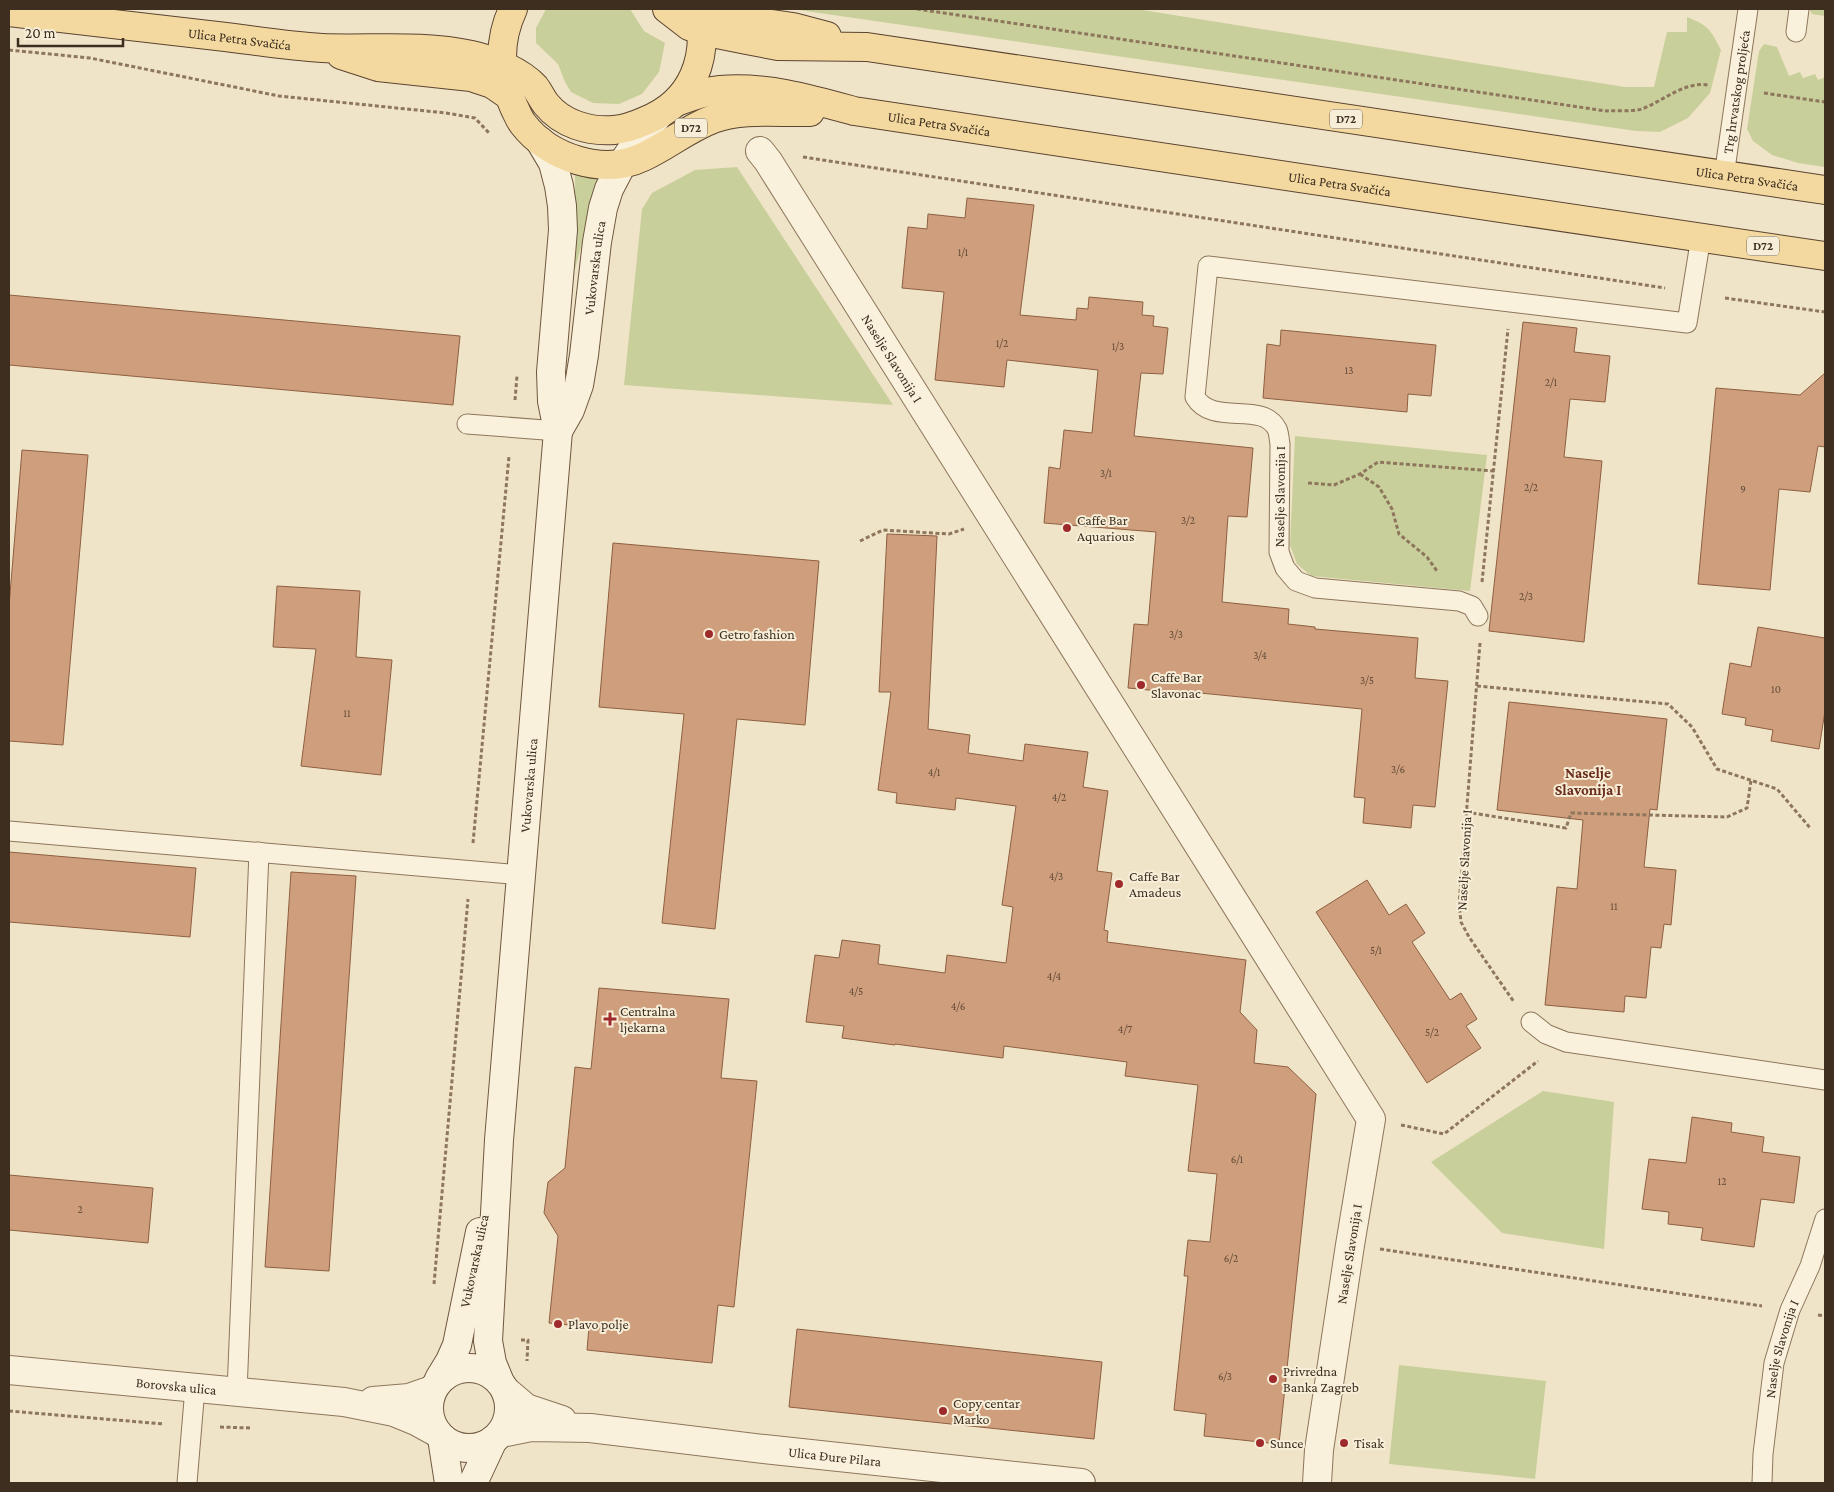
<svg xmlns="http://www.w3.org/2000/svg" width="1834" height="1492" font-family="'Crimson Pro',serif">
<style>
.green{fill:#c9cf9b}
.building{fill:#cf9f7d;stroke:#8d5f41}
.lines{fill:none;stroke-linecap:round;stroke-linejoin:round}
.service-casing{stroke:#8d765c;stroke-width:21}
.pedestrian-casing{stroke:#8d765c;stroke-width:30}
.minor-casing{stroke:#8d765c;stroke-width:30}
.secondary-casing{stroke:#6f573f;stroke-width:30}
.primary-casing{stroke:#5b4430;stroke-width:30}
.path{stroke:#8d765c;stroke-width:3;stroke-dasharray:4 2.5;stroke-linecap:butt}
.service{stroke:#faf1dc;stroke-width:19}
.pedestrian{stroke:#faf1dc;stroke-width:28}
.minor{stroke:#faf1dc;stroke-width:28}
.secondary{stroke:#faf1dc;stroke-width:28}
.primary{stroke:#f3d9a0;stroke-width:28}
.poi-dot{fill:#9e2a2b;stroke:#f7eed8;stroke-width:2}
.labels{text-anchor:middle;stroke-width:4;stroke-linejoin:round;paint-order:stroke}
.number-label{font-size:11px;fill:#624a37}
.shield{fill:#f7eed8;stroke:#756857;stroke-width:1}
.shield-label{font-size:12px;font-weight:bold;fill:#3d2e20}
.street-label{font-size:14px;fill:#3d2e20;stroke:#f7eed8}
.poi-label{font-size:14px;fill:#3d2e20;stroke:#f7eed8;text-anchor:start}
.neighbourhood-label{font-size:15px;font-weight:bold;fill:#6b2e1e;stroke:#f7eed8}
</style>
<rect width="100%" height="100%" fill="#f0e4c8"/>
<!-- green -->
<path class="green" d="M546 9H630L644 31 665 43 659 72 642 94 619 104 593 103 571 92 565 82 558 64 536 43V28Z
M792 9H1136L1625 87H1654L1667 32H1687V17C1708 25 1711 30 1721 50L1710 93 1688 118 1660 132 1636 131Z
M1809 9H1825V16L1812 14Z
M1764 44 1777 47 1789 76 1800 72 1803 78 1815 74 1818 80 1825 77V167L1798 163 1772 155 1753 141 1747 129 1759 51Z
M737 167 893 405 624 385 642 209 652 193 695 170Z
M575 172 601 175 575 269Z
M1295 436 1487 455 1470 591 1311 576 1297 564 1290 545Z
M1543 1091 1614 1102 1604 1249 1502 1233 1431 1162Z
M1399 1365 1546 1381 1535 1479 1389 1464Z"/>
<!-- building -->
<path class="building" d="M967 198 1034 205 1020 315 1076 320 1077 308 1088 309 1089 297 1143 302 1142 315 1154 316 1153 326 1168 328 1163 374 1141 373 1134 436 1253 448 1247 517 1228 516 1222 602 1289 609 1288 624 1315 627V629L1418 638 1415 678 1448 681 1435 807 1413 805 1411 828 1363 823 1365 798 1354 797 1362 709 1190 692V694L1128 688 1134 624 1148 625 1156 532 1044 523 1049 467 1060 469 1064 430 1092 433 1098 370 1007 360 1004 387 935 380 944 292 902 288 908 227 927 229 928 214 965 218Z
M9 295 460 336 453 405 9 365Z
M1523 322 1577 328 1574 352 1610 356 1605 402 1570 399 1564 457 1602 461 1584 642 1489 631Z
M1281 330 1436 345 1431 396 1408 394 1407 412 1263 398 1267 344 1280 346Z
M1825 373V447L1818 446 1810 492 1779 489 1770 590 1698 584 1716 388 1800 395Z
M22 450 88 455 63 745 9 741V606Z
M887 534 937 536 928 729 970 735 968 753 1023 761 1025 744 1088 752 1083 787 1108 791 1097 871 1112 873 1104 930 1108 931 1107 942 1246 960 1240 1012 1257 1030 1254 1063 1288 1067 1316 1094 1279 1444 1204 1436 1206 1414 1174 1410 1188 1276H1184L1188 1240 1210 1242 1217 1174 1188 1171 1198 1085 1125 1076 1127 1062 1004 1046 1003 1058 895 1044V1045L842 1038 844 1026 806 1022 815 955 839 958 842 940 880 945 878 964 945 973 947 955 1006 963 1013 907 1002 905 1016 806 956 798 955 810 896 803 897 793 878 790 891 692H879Z
M613 543 819 561 805 725 737 719 715 929 662 923 684 714 599 707Z
M277 586 360 591 356 657 392 660 381 775 301 766 316 649 273 647Z
M1758 627 1825 638V711L1819 749 1771 741 1773 730 1745 725 1746 718 1722 714 1730 663 1751 667Z
M1509 702 1667 719 1657 810 1650 809 1644 867 1676 870 1671 925 1664 924 1661 948 1651 947 1646 998 1625 996 1624 1012 1545 1005 1557 887 1577 889 1583 820 1497 810Z
M9 852 196 868 190 937 9 922Z
M291 872 356 876 329 1271 265 1267Z
M1367 880 1389 915 1406 904 1425 933 1412 942 1450 1000 1461 993 1477 1019 1466 1026 1481 1048 1427 1083 1316 912Z
M599 988 729 999 721 1078 757 1081 734 1307 718 1305 712 1363 587 1350 589 1327 549 1323 558 1236 544 1213 548 1182 565 1168 575 1067 591 1069Z
M1692 1117 1732 1123 1731 1132 1764 1137 1762 1152 1800 1157 1794 1203 1761 1199 1754 1247 1701 1240 1703 1228 1668 1224 1669 1212 1642 1209 1649 1159 1686 1163Z
M9 1175 153 1188 148 1243 9 1230Z
M797 1329 1102 1362 1094 1439 789 1407Z"/>
<g class="lines">
<!-- service casing -->
<g class="service-casing">
<g id="service">
<path d="M1796 32 1799 9"/>
<path id="s1" d="M1724 176 1748 9"/>
<path d="M467 424 558 431"/>
<path id="s2" d="M1478 616 1472 606 1459 601 1315 588 1296 581 1285 568 1279 552 1280 444C1279 439 1279 433 1277 429 1262 400 1213 427 1195 397L1208 266 1687 323 1701 237"/>
<path d="M9 831 521 875"/>
<path d="M1531 1022 1546 1034 1566 1042 1825 1080"/>
<path d="M237 1392 259 852"/>
<path d="M187 1483 195 1388"/>
<path id="s3" d="M1762 1483 1763 1454 1774 1363 1790 1310 1810 1266 1825 1219"/>
</g>
</g>
<!-- pedestrian casing -->
<g class="pedestrian-casing">
<g id="pedestrian">
<path id="s4" d="M760 151 768 161 1371 1119 1350 1245 1319 1450 1317 1483"/>
</g>
</g>
<!-- minor casing -->
<g class="minor-casing">
<g id="minor">
<path id="s5" d="M9 1370 344 1402 394 1412 416 1421 436 1432"/>
<path d="M506 1391 526 1408 562 1420"/>
<path d="M373 1401 409 1398 432 1390"/>
<path id="s6" d="M501 1433 531 1427 590 1428 764 1449 1081 1483"/>
</g>
</g>
<!-- secondary casing -->
<g class="secondary-casing">
<g id="secondary">
<path id="s7" d="M558 431 570 410 579 385 584 355 597 242 603 208 609 189 622 164 640 137 657 117"/>
<circle cx="469" cy="1408" r="40"/>
<path d="M439 1379 450 1361 457 1345 480 1232"/>
<path id="s8" d="M499 1380 492 1363 488 1341 499 1140 558 431 552 401 551 372 563 230 562 206 559 186 553 163 540 141"/>
<path d="M442 1438 449 1483"/>
<path d="M473 1483 493 1440"/>
</g>
</g>
<!-- primary casing -->
<g class="primary-casing">
<g id="primary">
<path d="M513 9C498 41 499 75 514 107 517 113 519 119 523 124 549 158 603 176 643 157 667 146 687 129 713 119 743 108 778 113 810 112"/>
<path id="s9" d="M667 9 689 26 702 31 747 40 778 46 867 47 1825 190"/>
<path d="M715 9 750 21 793 27 827 36"/>
<path id="s10" d="M9 12C78 20 148 28 217 36 252 40 287 46 322 48 371 50 422 44 471 55 490 59 521 71 535 87 539 92 542 99 546 104 562 124 589 132 614 130 625 129 636 125 645 121 693 102 709 58 699 9"/>
<path d="M341 55 378 67 471 77 492 84 508 95"/>
<path id="s11" d="M679 101C692 96 706 91 720 90 766 86 811 99 854 111L1460 202 1825 256"/>
</g>
</g>
<!-- path -->
<path class="path" d="M917 9 1606 111C1617 110 1631 112 1642 109 1663 101 1685 81 1708 85
M9 50 90 58 279 96 446 113 475 118 489 133
M1764 93 1825 102
M803 157 1665 288
M1725 298 1825 312
M515 400 517 376
M1360 474 1379 487 1392 509 1399 534 1427 557 1437 571
M1308 483 1334 485 1360 474 1378 462 1494 471
M860 541 883 530 949 534 964 529
M1482 582 1508 329
M1480 643 1461 880 1459 904 1461 922 1469 937 1514 1002
M1477 686 1668 704 1692 727 1717 769 1777 789 1811 829
M1466 812 1566 828 1571 813 1727 817 1747 808 1751 780
M473 843 509 456
M1401 1125 1444 1134 1538 1061
M1380 1249 1762 1306
M434 1284 468 899
M1818 1315 1825 1316
M521 1340H528L527 1361
M9 1411 164 1424
M220 1427 251 1428"/>
<!-- service -->
<use href="#service" class="service"/>
<!-- pedestrian -->
<use href="#pedestrian" class="pedestrian"/>
<!-- minor -->
<use href="#minor" class="minor"/>
<!-- secondary -->
<use href="#secondary" class="secondary"/>
<!-- primary -->
<use href="#primary" class="primary"/>
</g>
<!-- markers -->
<g class="poi-dot">
<circle cx="1067" cy="528" r="5"/>
<circle cx="709" cy="634" r="5"/>
<circle cx="1141" cy="685" r="5"/>
<circle cx="1119" cy="884" r="5"/>
<path d="M607.5 1011.5h5v5h5v5h-5v5h-5v-5h-5v-5h5z"/>
<circle cx="558" cy="1324" r="5"/>
<circle cx="1273" cy="1379" r="5"/>
<circle cx="943" cy="1411" r="5"/>
<circle cx="1260" cy="1443" r="5"/>
<circle cx="1344" cy="1443" r="5"/>
</g>
<g class="labels">
<!-- number labels -->
<g class="number-label">
<text x="963" y="256">1/1</text>
<text x="1002" y="347">1/2</text>
<text x="1118" y="350">1/3</text>
<text x="1349" y="374">13</text>
<text x="1551" y="386">2/1</text>
<text x="1106" y="477">3/1</text>
<text x="1531" y="491">2/2</text>
<text x="1743" y="493">9</text>
<text x="1188" y="524">3/2</text>
<text x="1526" y="600">2/3</text>
<text x="1176" y="638">3/3</text>
<text x="1260" y="659">3/4</text>
<text x="1367" y="684">3/5</text>
<text x="1776" y="693">10</text>
<text x="347" y="717">11</text>
<text x="1398" y="773">3/6</text>
<text x="934" y="776">4/1</text>
<text x="1059" y="801">4/2</text>
<text x="1056" y="880">4/3</text>
<text x="1614" y="910">11</text>
<text x="1376" y="954">5/1</text>
<text x="1054" y="980">4/4</text>
<text x="856" y="995">4/5</text>
<text x="958" y="1010">4/6</text>
<text x="1125" y="1033">4/7</text>
<text x="1432" y="1036">5/2</text>
<text x="1237" y="1163">6/1</text>
<text x="1722" y="1185">12</text>
<text x="80" y="1213">2</text>
<text x="1231" y="1262">6/2</text>
<text x="1225" y="1380">6/3</text>
</g>
<!-- shield labels -->
<g class="shield">
<rect x="1330" y="109.5" width="32" height="19" rx="4"/>
<rect x="675" y="118.5" width="32" height="19" rx="4"/>
<rect x="1747" y="236.5" width="32" height="19" rx="4"/>
</g>
<g class="shield-label">
<text x="1346" y="123">D72</text>
<text x="691" y="132">D72</text>
<text x="1763" y="250">D72</text>
</g>
<!-- street labels -->
<g class="street-label">
<text dy="5" stroke="none"><textPath href="#s10" startOffset="232">Ulica Petra Svačića</textPath></text>
<text dy="5" stroke="none"><textPath href="#s1" startOffset="85">Trg hrvatskog proljeća</textPath></text>
<text dy="5" stroke="none"><textPath href="#s11" startOffset="265">Ulica Petra Svačića</textPath></text>
<text dy="5" stroke="none"><textPath href="#s9" startOffset="1098">Ulica Petra Svačića</textPath></text>
<text dy="5" stroke="none"><textPath href="#s11" startOffset="670">Ulica Petra Svačića</textPath></text>
<text dy="5" stroke="none"><textPath href="#s7" startOffset="169">Vukovarska ulica</textPath></text>
<text dy="5" stroke="none"><textPath href="#s4" startOffset="246">Naselje Slavonija I</textPath></text>
<text dy="5" stroke="none"><textPath href="#s2" startOffset="280">Naselje Slavonija I</textPath></text>
<text dy="5" stroke="none"><textPath href="#s8" startOffset="598">Vukovarska ulica</textPath></text>
<text transform="translate(1464 860) rotate(-87)" y="5">Naselje Slavonija I</text>
<text transform="translate(1349 1254) rotate(-81)" y="5">Naselje Slavonija I</text>
<text transform="translate(474 1261) rotate(-78)" y="5">Vukovarska ulica</text>
<text dy="5" stroke="none"><textPath href="#s3" startOffset="136">Naselje Slavonija I</textPath></text>
<text dy="5" stroke="none"><textPath href="#s5" startOffset="168">Borovska ulica</textPath></text>
<text dy="5" stroke="none"><textPath href="#s6" startOffset="336">Ulica Đure Pilara</textPath></text>
</g>
<!-- poi labels -->
<g class="poi-label">
<text x="1077" y="525">Caffe Bar<tspan x="1077" dy="16">Aquarious</tspan></text>
<text x="719" y="639">Getro fashion</text>
<text x="1151" y="682">Caffe Bar<tspan x="1151" dy="16">Slavonac</tspan></text>
<text x="1129" y="881">Caffe Bar<tspan x="1129" dy="16">Amadeus</tspan></text>
<text x="620" y="1016">Centralna<tspan x="620" dy="16">ljekarna</tspan></text>
<text x="568" y="1329">Plavo polje</text>
<text x="1283" y="1376">Privredna<tspan x="1283" dy="16">Banka Zagreb</tspan></text>
<text x="953" y="1408">Copy centar<tspan x="953" dy="16">Marko</tspan></text>
<text x="1270" y="1448">Sunce</text>
<text x="1354" y="1448">Tisak</text>
</g>
<!-- neighbourhood labels -->
<g class="neighbourhood-label">
<text x="1588" y="778">Naselje<tspan x="1588" dy="17">Slavonija I</tspan></text>
</g>
</g>
<!-- border -->
<rect width="1834" height="1492" fill="none" stroke="#3d2e20" stroke-width="20"/>
<!-- scale -->
<path d="M18 38v8h105v-8" fill="none" stroke="#3d2e20" stroke-width="2.5"/>
<text x="25" y="38" font-size="15" fill="#3d2e20" stroke="#f7eed8" stroke-width="4" paint-order="stroke">20 m</text>
</svg>
